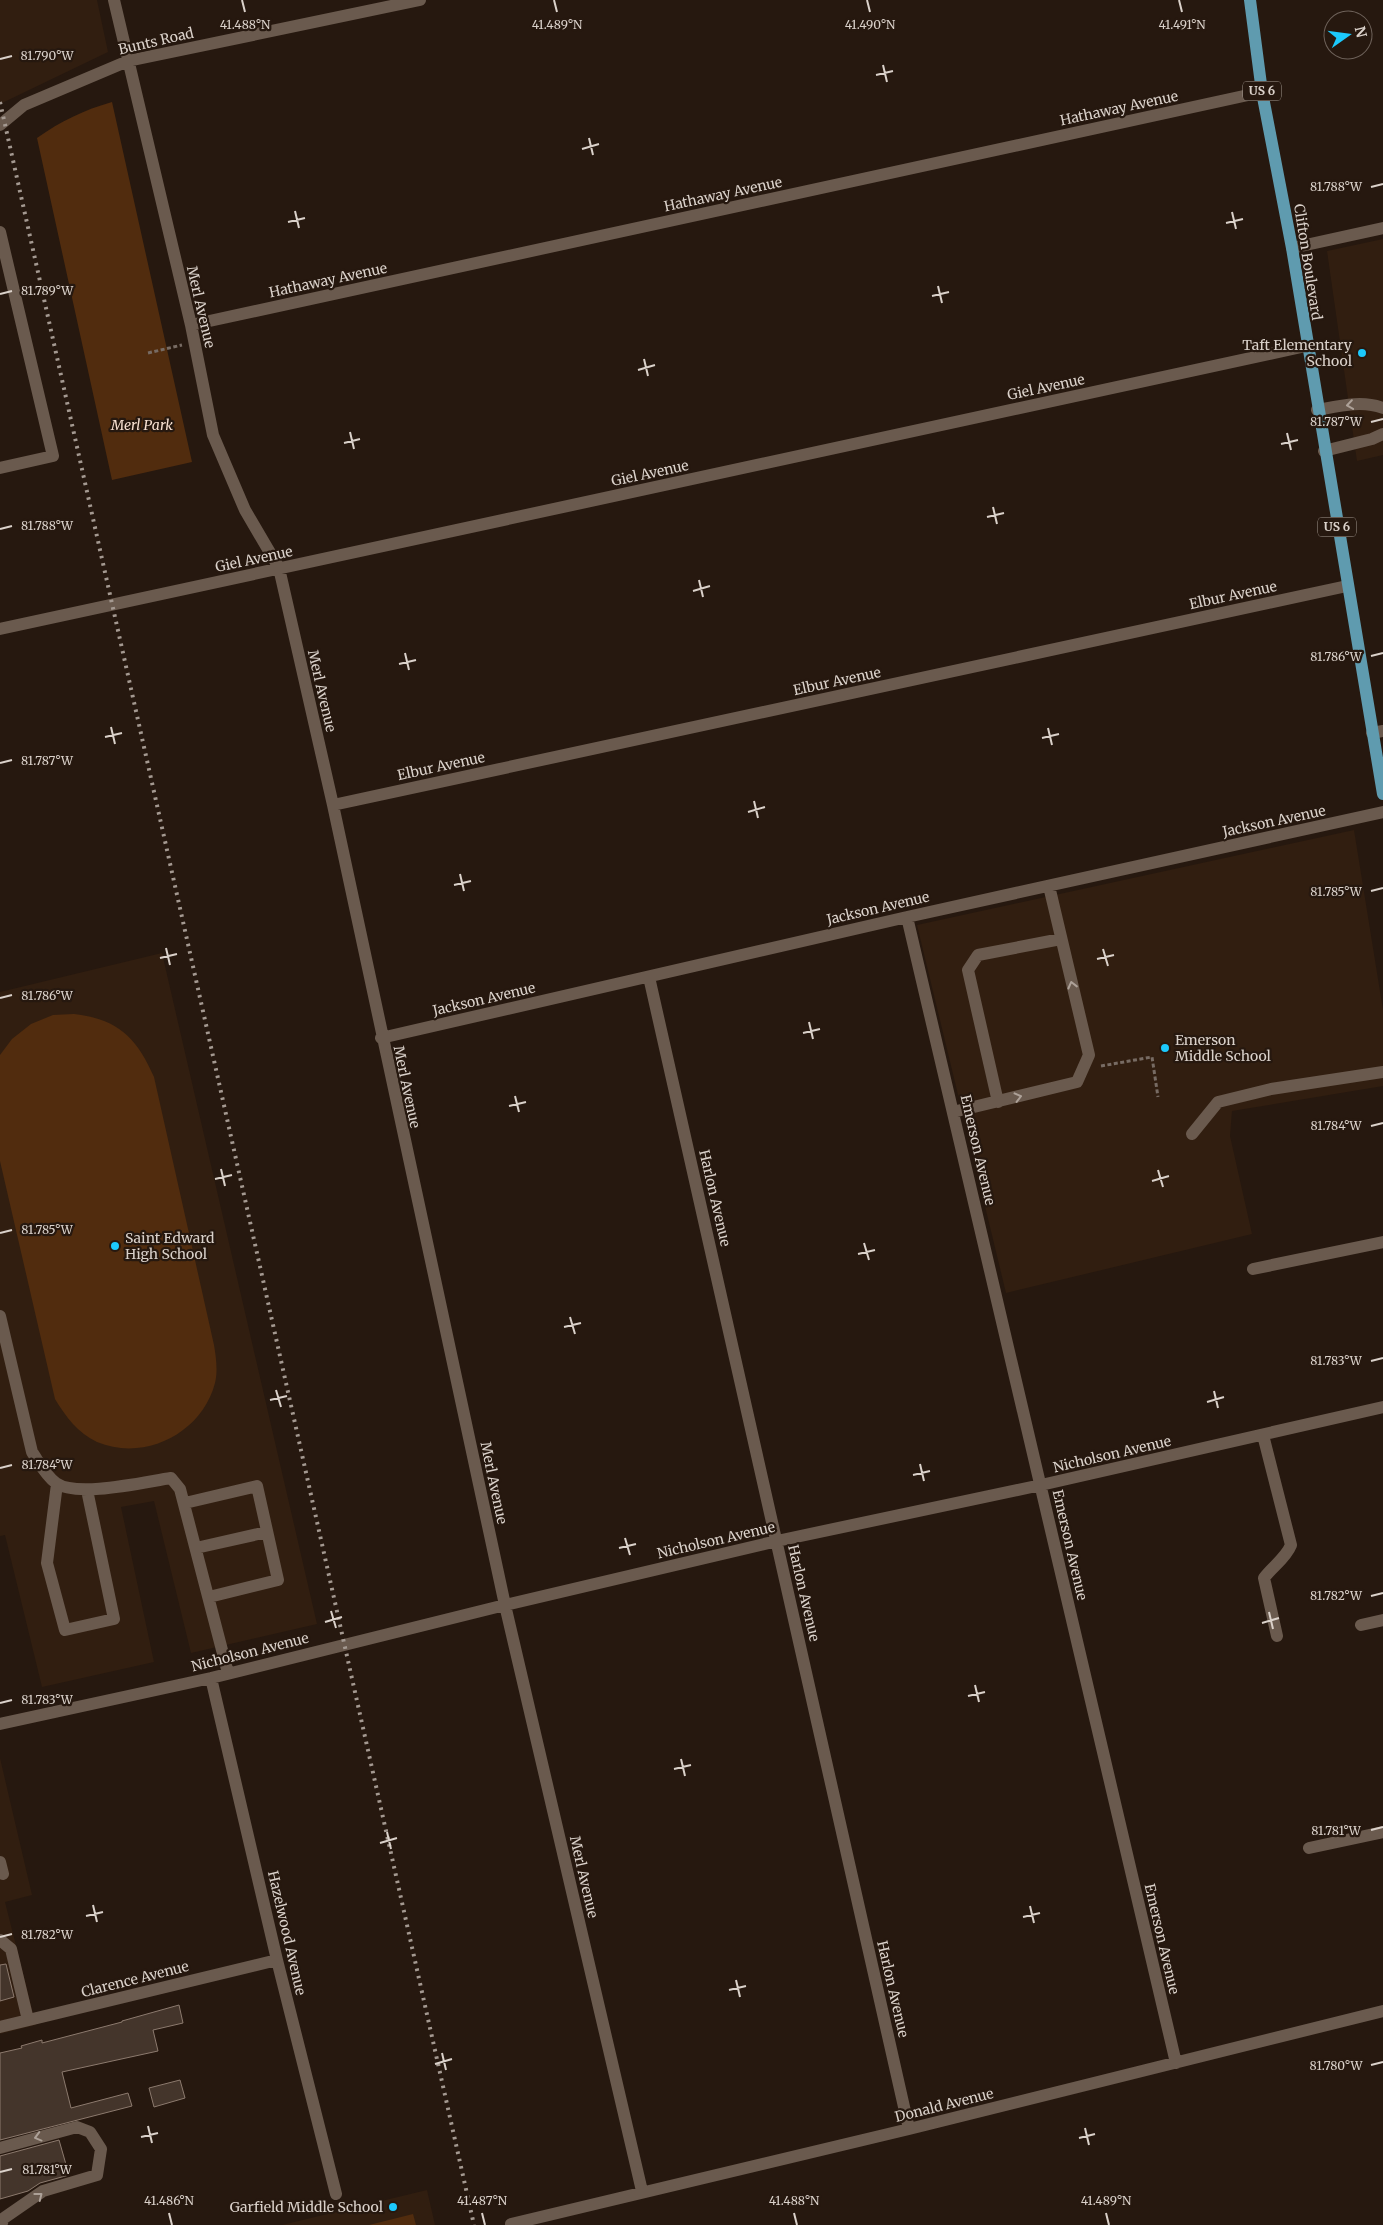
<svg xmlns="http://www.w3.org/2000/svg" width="1383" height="2225" font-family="Merriweather,serif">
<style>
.built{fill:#311e10}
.green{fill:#512c0e}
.building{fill:#44352b;stroke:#8c7a6e}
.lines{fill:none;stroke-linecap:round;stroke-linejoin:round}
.path{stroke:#776b63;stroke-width:3;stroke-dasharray:4 2.5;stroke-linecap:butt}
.minor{stroke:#6a5a4e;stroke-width:12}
.major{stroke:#5f9baf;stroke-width:12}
.rail{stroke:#a49991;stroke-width:4;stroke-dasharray:2.5 5;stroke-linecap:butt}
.oneway{stroke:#ada198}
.ticks{fill:none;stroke:#dad1ca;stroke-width:2}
.poi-dot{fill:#1cc9fc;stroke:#26180f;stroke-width:2}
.labels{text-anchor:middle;stroke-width:4.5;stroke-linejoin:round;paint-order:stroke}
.shield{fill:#26180f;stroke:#a49a92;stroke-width:1}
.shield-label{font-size:12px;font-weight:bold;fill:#dad1ca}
.street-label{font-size:14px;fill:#dad1ca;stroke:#26180f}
.poi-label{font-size:14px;fill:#dad1ca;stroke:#26180f;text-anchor:end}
.park-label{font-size:14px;font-style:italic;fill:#f6dfd0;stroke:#26180f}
.ticks-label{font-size:12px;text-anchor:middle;fill:#dad1ca;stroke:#26180f;stroke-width:4.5;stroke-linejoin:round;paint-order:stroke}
</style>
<rect width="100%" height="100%" fill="#26180f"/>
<!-- built -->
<path class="built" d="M0 0H97L108 52 0 104Z
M1383 239V455L1357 461 1327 251Z
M1354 830 1383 1010V1086L1232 1111 1230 1136 1252 1234 1006 1293 917 925Z
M162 953 317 1624 191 1653 154 1501 121 1507 154 1662 42 1687 5 1535 0 1536V992Z
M0 1758 32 1895 5 1902 36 2025 0 2034Z
M427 2190 435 2225H282Z"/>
<!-- green -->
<path class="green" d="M112 102 192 462 112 480 37 138C61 121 84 110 112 102Z
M74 1014C118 1019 137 1038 154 1077L214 1345C216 1357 218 1371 215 1383 202 1433 145 1462 97 1442 78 1433 66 1417 55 1399L0 1161V1055L12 1039 31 1024 53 1015Z
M413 2214 416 2225H369Z"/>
<!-- building -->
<path class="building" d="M6 1964 14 1997 0 2001V1965Z
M179 2005 183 2023 153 2030 158 2051 62 2072 71 2108 128 2093 132 2106 0 2140V2053L22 2048 21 2046 42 2040V2043L122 2022V2021Z
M180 2080 185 2098 154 2107 149 2088Z
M59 2140 69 2175 40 2183 28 2191 0 2199V2156Z"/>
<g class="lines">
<!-- path -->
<path class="path" d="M148 353 182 345
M1101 1066 1152 1057 1158 1097"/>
<!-- minor -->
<path class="minor" d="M114 0 191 325 213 435 245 510 279 568 333 805 505 1605 642 2191
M0 125 24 105 128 61 420 0
M0 232 53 456 0 468
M1292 248 1383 228
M191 325 1262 92
M1317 410C1339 406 1362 400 1383 408
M1324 451 1372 439 1383 434
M0 629 1306 346
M1372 733 1383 731
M333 805 1347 586
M907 917 1176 2063
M649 977 909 2129
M381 1038 907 917 1383 812
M998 1102 968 970 978 955 1061 939
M953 1112 1077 1082 1089 1055 1049 886
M1192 1134 1218 1102 1271 1089 1383 1072
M1253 1269 1383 1242
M0 1316 32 1452C39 1462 45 1475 56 1483 77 1498 144 1482 171 1478L180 1489 228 1673
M1263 1435 1291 1545C1286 1558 1272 1567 1264 1578L1277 1636
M57 1484 47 1563 65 1630 114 1619 87 1490
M185 1503 257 1486 278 1580 209 1597
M196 1548 267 1532
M1361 1625 1383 1620
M211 1678 277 1960 336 2194
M0 1724 211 1678 505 1605 777 1541 1041 1485 1383 1407
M1309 1848 1383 1832
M0 1862 3 1874
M0 1940 11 1949 28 2020
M0 2027 277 1960
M0 2148 77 2127 90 2132 101 2149 97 2175 43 2191 4 2218 1 2225
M511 2224 909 2129 1383 2011"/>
<!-- major -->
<path class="major" d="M1250 0 1262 92 1292 248 1383 794"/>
<!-- rail -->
<path class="rail" d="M0 102 474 2225"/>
</g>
<!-- one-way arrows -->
<defs><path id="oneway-chevron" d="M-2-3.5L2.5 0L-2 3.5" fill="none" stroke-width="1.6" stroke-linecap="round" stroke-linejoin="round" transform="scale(1.25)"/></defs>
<g class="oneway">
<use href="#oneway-chevron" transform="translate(1350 405) rotate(172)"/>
<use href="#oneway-chevron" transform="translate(1072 985) rotate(-104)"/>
<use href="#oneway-chevron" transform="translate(1018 1097) rotate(-14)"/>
<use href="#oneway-chevron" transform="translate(38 2137) rotate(165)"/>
<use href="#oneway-chevron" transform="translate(39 2196) rotate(-38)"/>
</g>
<!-- ticks -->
<path class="ticks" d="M242 0 245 12M554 0 557 12M867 0 870 12M1179 0 1182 12M0 59 12 56M883 65 887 82M876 75 893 71M589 138 593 155M582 149 599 144M1371 187 1383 184M295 211 299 228M1232 212 1236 229M288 222 305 218M1226 223 1243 219M938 286 942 303M0 294 12 291M932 296 949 292M644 359 648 376M638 370 655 365M1371 422 1383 419M350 432 354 449M1287 433 1291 450M344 443 360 439M1281 444 1298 440M993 507 997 524M987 517 1004 513M0 529 12 526M699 580 703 597M693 591 710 586M405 653 409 670M1371 656 1383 653M399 664 416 660M111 727 115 744M1048 728 1052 745M105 737 122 733M1042 738 1059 734M0 763 12 760M754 801 758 818M748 812 765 807M460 874 464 891M454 885 471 881M1371 891 1383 888M166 948 170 965M1103 949 1108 966M160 958 177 954M1097 959 1114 955M0 998 12 995M809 1022 813 1039M803 1033 820 1029M515 1096 519 1112M509 1106 526 1102M1371 1126 1383 1123M221 1169 225 1186M1158 1170 1163 1187M215 1179 232 1175M1152 1181 1169 1176M0 1233 12 1230M864 1243 869 1260M858 1254 875 1250M570 1317 575 1334M564 1327 581 1323M1371 1361 1383 1358M276 1390 281 1407M1214 1391 1218 1408M270 1400 287 1396M1207 1402 1224 1397M920 1464 924 1481M0 1468 12 1465M913 1475 930 1471M625 1538 630 1555M619 1548 636 1544M1371 1596 1383 1593M331 1611 336 1628M1269 1612 1273 1629M325 1622 342 1617M1262 1623 1279 1618M975 1685 979 1702M968 1696 985 1692M0 1703 12 1700M681 1759 685 1776M674 1769 691 1765M1371 1830 1383 1827M387 1832 391 1849M380 1843 397 1838M93 1905 97 1922M1030 1906 1034 1923M86 1916 103 1912M1023 1917 1040 1913M0 1937 12 1934M736 1980 740 1997M729 1990 746 1986M442 2053 446 2070M435 2064 452 2059M1371 2065 1383 2062M148 2126 152 2143M1085 2128 1089 2145M141 2137 158 2133M1079 2138 1095 2134M0 2172 12 2169M169 2213 172 2225M482 2213 485 2225M794 2213 797 2225M1106 2213 1109 2225"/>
<!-- markers -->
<g class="poi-dot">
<circle cx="1362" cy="353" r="5"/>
<circle cx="1165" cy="1048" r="5"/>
<circle cx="115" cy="1246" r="5"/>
<circle cx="393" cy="2207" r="5"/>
</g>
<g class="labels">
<!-- shield labels -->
<g class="shield">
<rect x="1243" y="81.5" width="38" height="19" rx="4"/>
<rect x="1318" y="517.5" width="38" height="19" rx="4"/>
</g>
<g class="shield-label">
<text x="1262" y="95">US 6</text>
<text x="1337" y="531">US 6</text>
</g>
<!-- street labels -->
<g class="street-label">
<text transform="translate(156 41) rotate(-13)" y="5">Bunts Road</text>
<text transform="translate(1119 108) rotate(-12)" y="5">Hathaway Avenue</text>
<text transform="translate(723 194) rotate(-12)" y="5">Hathaway Avenue</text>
<text transform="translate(1308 262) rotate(81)" y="5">Clifton Boulevard</text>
<text transform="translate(328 280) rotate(-12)" y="5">Hathaway Avenue</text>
<text transform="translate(201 307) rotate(77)" y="5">Merl Avenue</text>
<text transform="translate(1046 387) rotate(-12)" y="5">Giel Avenue</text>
<text transform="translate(650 473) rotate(-12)" y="5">Giel Avenue</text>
<text transform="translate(254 559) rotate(-12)" y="5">Giel Avenue</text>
<text transform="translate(1233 595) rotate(-12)" y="5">Elbur Avenue</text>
<text transform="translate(837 681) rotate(-12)" y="5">Elbur Avenue</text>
<text transform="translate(322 691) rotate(77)" y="5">Merl Avenue</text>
<text transform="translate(441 766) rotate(-12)" y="5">Elbur Avenue</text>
<text transform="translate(1274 821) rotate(-12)" y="5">Jackson Avenue</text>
<text transform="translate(878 908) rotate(-13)" y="5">Jackson Avenue</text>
<text transform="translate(484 999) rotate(-13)" y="5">Jackson Avenue</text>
<text transform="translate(407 1087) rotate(78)" y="5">Merl Avenue</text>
<text transform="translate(978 1150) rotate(77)" y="5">Emerson Avenue</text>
<text transform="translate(715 1198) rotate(77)" y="5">Harlon Avenue</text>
<text transform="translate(1112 1454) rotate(-13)" y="5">Nicholson Avenue</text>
<text transform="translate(494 1483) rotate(78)" y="5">Merl Avenue</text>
<text transform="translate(716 1540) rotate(-13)" y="5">Nicholson Avenue</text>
<text transform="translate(1070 1545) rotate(77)" y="5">Emerson Avenue</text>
<text transform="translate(804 1593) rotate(77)" y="5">Harlon Avenue</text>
<text transform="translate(250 1652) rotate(-14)" y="5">Nicholson Avenue</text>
<text transform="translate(584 1877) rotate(77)" y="5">Merl Avenue</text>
<text transform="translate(287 1933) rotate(77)" y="5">Hazelwood Avenue</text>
<text transform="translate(1162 1939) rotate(77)" y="5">Emerson Avenue</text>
<text transform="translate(135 1979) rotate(-14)" y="5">Clarence Avenue</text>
<text transform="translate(893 1989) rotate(77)" y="5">Harlon Avenue</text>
<text transform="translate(944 2105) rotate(-14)" y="5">Donald Avenue</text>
</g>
<!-- poi labels -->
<g class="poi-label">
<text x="1352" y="350">Taft Elementary<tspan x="1352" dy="16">School</tspan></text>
<text x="1175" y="1045" text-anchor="start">Emerson<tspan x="1175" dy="16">Middle School</tspan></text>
<text x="125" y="1243" text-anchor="start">Saint Edward<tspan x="125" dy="16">High School</tspan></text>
<text x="383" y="2212">Garfield Middle School</text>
</g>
<!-- park labels -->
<g class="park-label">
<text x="142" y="430">Merl Park</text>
</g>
</g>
<g class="ticks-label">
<text x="245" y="29">41.488°N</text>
<text x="557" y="29">41.489°N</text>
<text x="870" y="29">41.490°N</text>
<text x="1182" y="29">41.491°N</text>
<text x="47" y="60">81.790°W</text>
<text x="1336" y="191">81.788°W</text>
<text x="47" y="295">81.789°W</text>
<text x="1336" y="426">81.787°W</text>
<text x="47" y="530">81.788°W</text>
<text x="1336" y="661">81.786°W</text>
<text x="47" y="765">81.787°W</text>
<text x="1336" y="896">81.785°W</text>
<text x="47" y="1000">81.786°W</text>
<text x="1336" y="1130">81.784°W</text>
<text x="47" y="1234">81.785°W</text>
<text x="1336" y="1365">81.783°W</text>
<text x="47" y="1469">81.784°W</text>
<text x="1336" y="1600">81.782°W</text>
<text x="47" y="1704">81.783°W</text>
<text x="1336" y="1835">81.781°W</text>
<text x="47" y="1939">81.782°W</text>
<text x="1336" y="2070">81.780°W</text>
<text x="47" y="2174">81.781°W</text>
<text x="169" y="2205">41.486°N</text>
<text x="482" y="2205">41.487°N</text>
<text x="794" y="2205">41.488°N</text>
<text x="1106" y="2205">41.489°N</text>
</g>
<!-- north arrow -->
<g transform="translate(1348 35) rotate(76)"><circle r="24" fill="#26180f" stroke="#6e625a"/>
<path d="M0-4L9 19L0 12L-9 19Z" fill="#1cc9fc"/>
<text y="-8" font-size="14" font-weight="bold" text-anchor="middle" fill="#dad1ca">N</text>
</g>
</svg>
